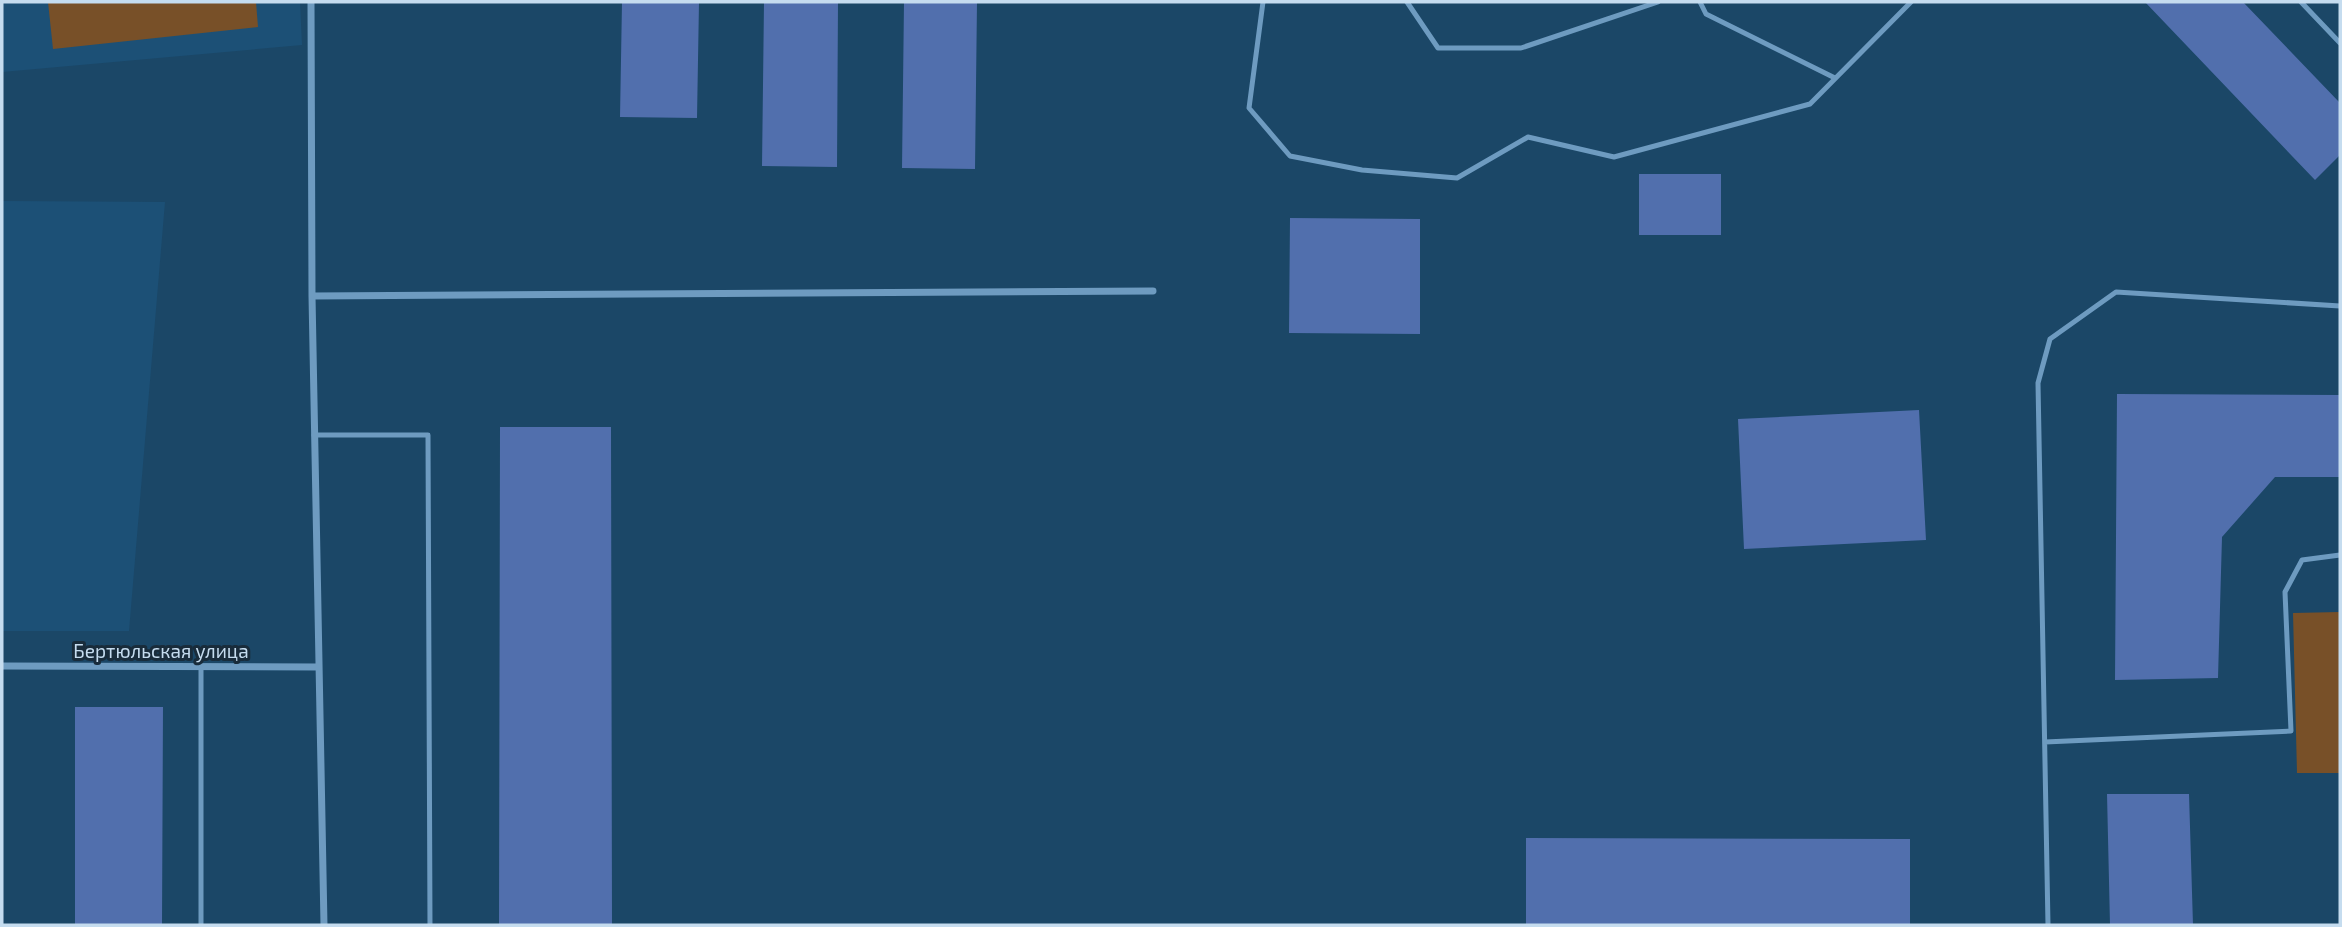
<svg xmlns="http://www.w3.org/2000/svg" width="2342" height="927" font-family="'Exo 2',sans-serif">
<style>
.built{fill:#1c5076}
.green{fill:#785028}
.building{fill:#516fad}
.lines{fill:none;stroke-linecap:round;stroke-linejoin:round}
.lane{stroke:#6e9bc0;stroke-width:5}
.street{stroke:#6e9bc0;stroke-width:7}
.labels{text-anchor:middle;stroke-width:6;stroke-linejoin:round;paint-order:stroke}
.street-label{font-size:19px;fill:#c5dcef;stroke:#192c3b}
</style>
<rect width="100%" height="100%" fill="#1b4767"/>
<!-- built -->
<path class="built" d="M2 2H300L302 45 2 72Z
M2 201 165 202 129 631H2Z"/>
<!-- green -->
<path class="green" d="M48 2H256L258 27 53 49Z
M2340 612V773H2297L2293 613Z"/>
<!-- building -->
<path class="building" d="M622 2H699L697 118 620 117Z
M764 2H838L837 167 762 166Z
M904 2H977L975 169 902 168Z
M2145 2H2243L2340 103V155L2315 180Z
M1639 174H1721V235H1639Z
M1290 218 1420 219V334L1289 333Z
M2117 394 2340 395V477H2275L2222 537 2218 678 2115 680Z
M1919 410 1926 540 1744 549 1738 419Z
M500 427H611L612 925H499Z
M75 707H163L162 925H75Z
M2107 794H2189L2193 925H2110Z
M1526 838 1910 839V925H1526Z"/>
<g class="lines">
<!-- lane -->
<path class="lane" d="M1263 2 1249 108 1290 156 1362 170 1457 178 1528 137 1614 157 1810 104 1911 2
M1407 2 1438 48H1521L1658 2
M1700 2 1706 14 1835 78
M2301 2 2340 43
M314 435H428L430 925
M2045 742 2291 731 2285 592 2302 560 2340 555
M201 925V667
M2048 925 2038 383 2050 339 2116 292 2340 306"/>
<!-- street -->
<path class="street" d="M311 2 312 296 324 925
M312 296 1153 291
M2 666 319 667"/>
</g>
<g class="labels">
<!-- street labels -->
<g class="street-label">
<text x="161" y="658">Бертюльская улица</text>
</g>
</g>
<!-- border -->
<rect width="2342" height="927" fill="none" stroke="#c5dcef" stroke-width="7"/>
</svg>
